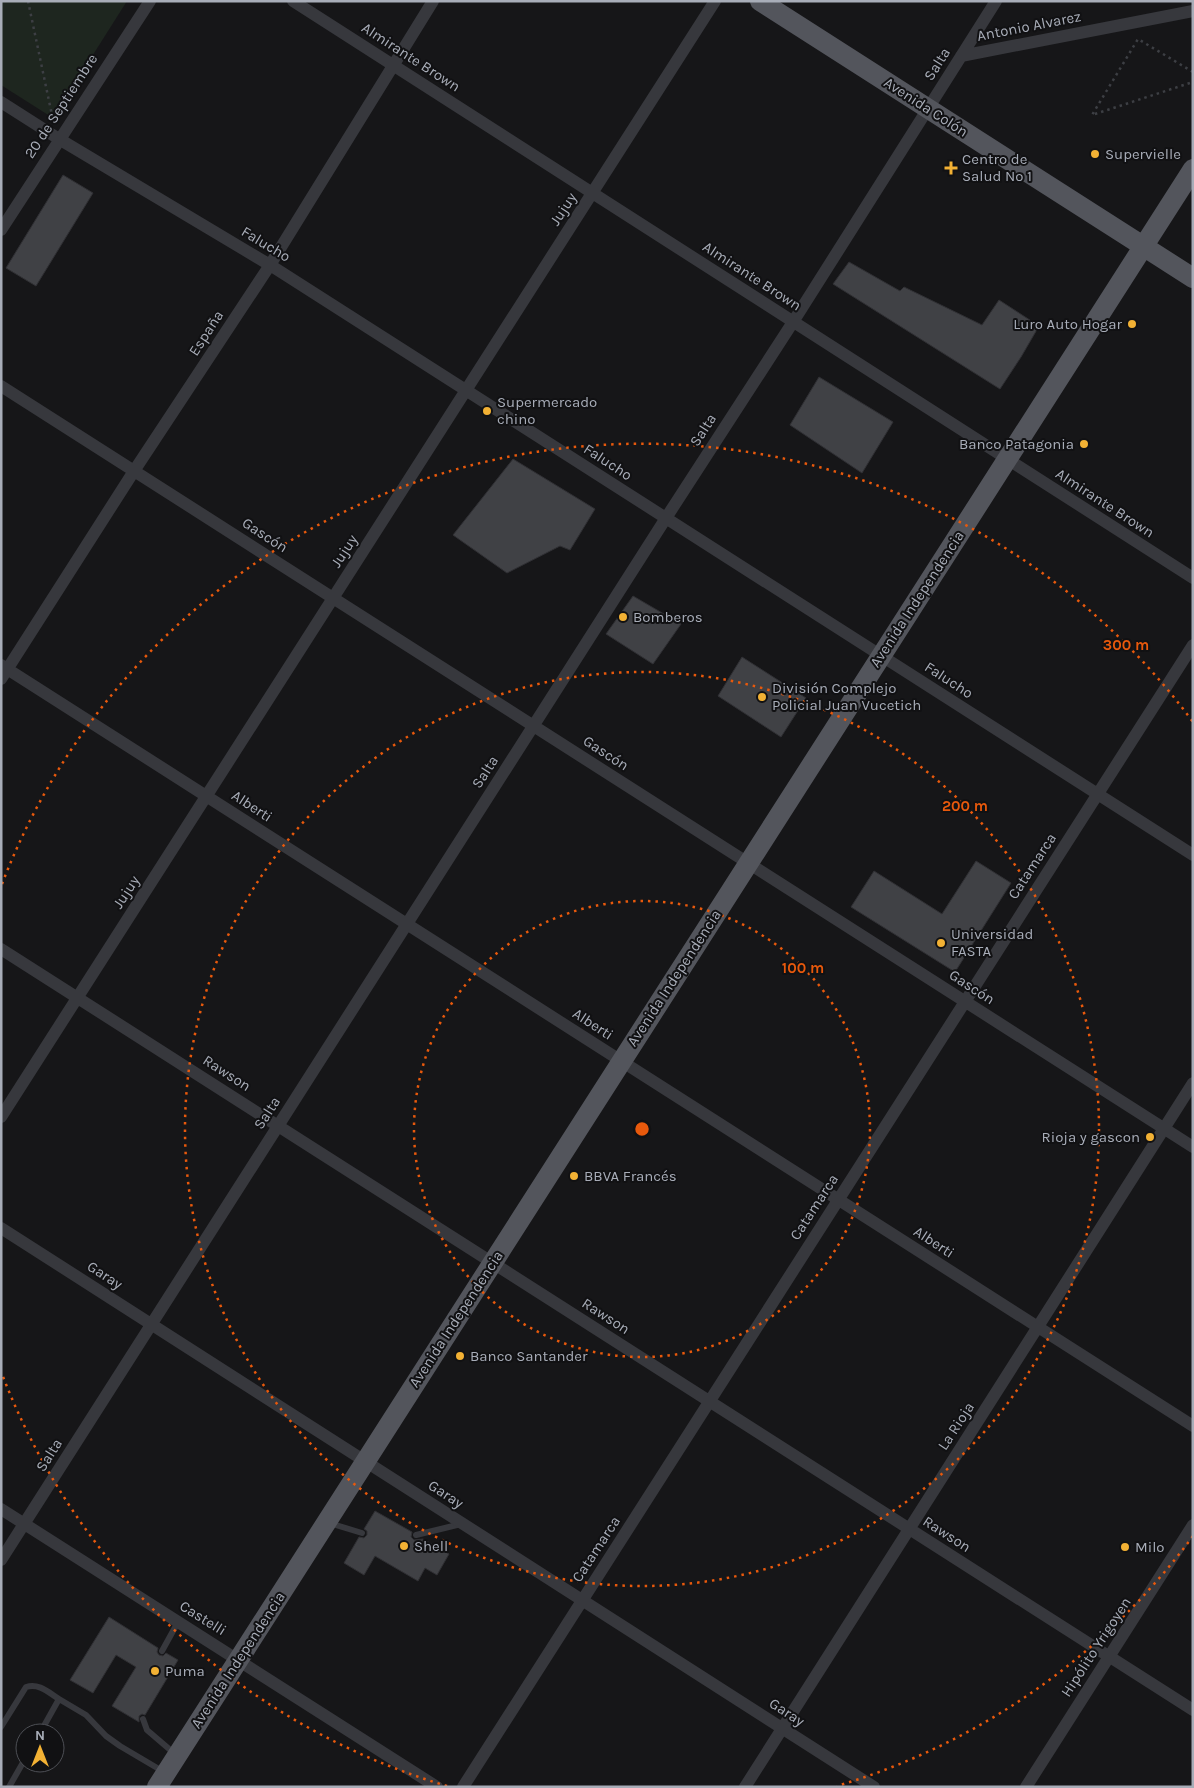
<svg xmlns="http://www.w3.org/2000/svg" width="1194" height="1788" font-family="Karla,sans-serif">
<style>
.green{fill:#1e261f}
.building{fill:#404145;stroke:#303034}
.lines{fill:none;stroke-linecap:round;stroke-linejoin:round}
.path{stroke:#3d3f44;stroke-width:2.5;stroke-dasharray:2.5 4;stroke-linecap:butt}
.lane{stroke:#37383d;stroke-width:6}
.street{stroke:#37383d;stroke-width:12}
.primary{stroke:#53555c;stroke-width:20}
.ring{fill:none;stroke:#e8590c;stroke-width:2.5;stroke-dasharray:2.5 5}
.poi-dot{fill:#f2b134;stroke:#111113;stroke-width:2}
.labels{text-anchor:middle;stroke-width:4;stroke-linejoin:round;paint-order:stroke}
.street-label{font-size:15px;fill:#a8adb8;stroke:#111113}
.poi-label{font-size:15px;fill:#a8adb8;stroke:#111113;text-anchor:start}
.centre{fill:#e8590c;stroke:#111113;stroke-width:2.5}
.ring-label{font-size:15px;text-anchor:middle;font-weight:bold;fill:#e8590c;stroke:#111113;stroke-width:4;stroke-linejoin:round;paint-order:stroke}
</style>
<rect width="100%" height="100%" fill="#161618"/>
<!-- green -->
<path class="green" d="M1 1H127L53 118 1 85Z"/>
<!-- building -->
<path class="building" d="M63 175 93 193 36 286 6 268Z
M849 262 900 291 904 287 982 325 999 300 1039 326 1021 357 1000 389 833 284Z
M819 377 893 422 862 473 790 425Z
M513 459 595 509 570 550 560 546 507 573 453 535Z
M633 596 681 624 653 664 606 634Z
M742 657 806 698 781 737 718 696Z
M976 861 1011 883 955 972 851 907 874 871 942 914Z
M375 1511 412 1532 411 1537 414 1540 423 1539 449 1554 437 1575 425 1568 418 1581 375 1556 364 1575 344 1563 359 1537 364 1538 367 1535V1531L364 1529Z
M109 1617 158 1648 157 1652 159 1655 163 1656 166 1653 178 1660 145 1715 142 1714 139 1716V1722L112 1706 136 1667 116 1655 93 1693 70 1680Z"/>
<g class="lines">
<!-- path -->
<path class="path" d="M28 1 53 120
M1193 72 1138 39 1092 115 1193 82"/>
<!-- lane -->
<path class="lane" d="M329 1523 362 1533
M416 1535 461 1524
M162 1651 178 1622
M59 1699 86 1715 106 1736 120 1746 164 1772
M143 1719 147 1730 175 1754
M1 1727 26 1687C39 1683 48 1692 59 1699L40 1733
M9 1787 25 1759"/>
<!-- street -->
<path class="street" d="M293 1 1193 578
M961 56 1193 11
M1 102 59 139 270 265 1193 855
M1 230 150 1
M1 386 1193 1147
M1 665 1193 1426
M1 679 134 471 270 265 433 1
M1 949 1193 1710
M1 1117 715 1
M1 1228 874 1787
M1 1509 437 1787
M1 1560 666 518 793 322 996 1
M463 1787 1193 645
M745 1787 1193 1083
M1026 1787 1193 1525"/>
<!-- primary -->
<path class="primary" d="M760 1 1193 278
M157 1787 1193 169"/>
</g>
<!-- distance rings -->
<g class="ring">
<circle cx="642" cy="1129" r="228"/>
<circle cx="642" cy="1129" r="457"/>
<path d="M1193 1536A685 685 0 0 1 837 1786M447 1786A685 685 0 0 1 2 1374M2 884A685 685 0 0 1 1193 722"/>
</g>
<!-- markers -->
<g class="poi-dot">
<circle cx="1095" cy="154" r="5"/>
<path d="M948.5 160.5h5v5h5v5h-5v5h-5v-5h-5v-5h5z"/>
<circle cx="1132" cy="324" r="5"/>
<circle cx="487" cy="411" r="5"/>
<circle cx="1084" cy="444" r="5"/>
<circle cx="623" cy="617" r="5"/>
<circle cx="762" cy="697" r="5"/>
<circle cx="941" cy="943" r="5"/>
<circle cx="1150" cy="1137" r="5"/>
<circle cx="574" cy="1176" r="5"/>
<circle cx="460" cy="1356" r="5"/>
<circle cx="404" cy="1546" r="5"/>
<circle cx="1125" cy="1547" r="5"/>
<circle cx="155" cy="1671" r="5"/>
</g>
<g class="labels">
<!-- street labels -->
<g class="street-label">
<text transform="translate(1029 26) rotate(-11)" y="5">Antonio Alvarez</text>
<text transform="translate(411 57) rotate(33)" y="5">Almirante Brown</text>
<text transform="translate(937 64) rotate(-58)" y="5">Salta</text>
<text transform="translate(61 106) rotate(-57)" y="5">20 de Septiembre</text>
<text transform="translate(926 107) rotate(33)" y="5">Avenida Colón</text>
<text transform="translate(563 209) rotate(-57)" y="5">Jujuy</text>
<text transform="translate(266 244) rotate(31)" y="5">Falucho</text>
<text transform="translate(752 276) rotate(33)" y="5">Almirante Brown</text>
<text transform="translate(206 333) rotate(-57)" y="5">España</text>
<text transform="translate(703 430) rotate(-57)" y="5">Salta</text>
<text transform="translate(608 462) rotate(33)" y="5">Falucho</text>
<text transform="translate(1105 503) rotate(33)" y="5">Almirante Brown</text>
<text transform="translate(265 535) rotate(33)" y="5">Gascón</text>
<text transform="translate(344 551) rotate(-57)" y="5">Jujuy</text>
<text transform="translate(917 599) rotate(-57)" y="5">Avenida Independencia</text>
<text transform="translate(949 680) rotate(33)" y="5">Falucho</text>
<text transform="translate(606 753) rotate(33)" y="5">Gascón</text>
<text transform="translate(485 772) rotate(-57)" y="5">Salta</text>
<text transform="translate(252 806) rotate(33)" y="5">Alberti</text>
<text transform="translate(1032 866) rotate(-57)" y="5">Catamarca</text>
<text transform="translate(126 892) rotate(-57)" y="5">Jujuy</text>
<text transform="translate(674 978) rotate(-57)" y="5">Avenida Independencia</text>
<text transform="translate(972 987) rotate(33)" y="5">Gascón</text>
<text transform="translate(593 1024) rotate(33)" y="5">Alberti</text>
<text transform="translate(227 1073) rotate(33)" y="5">Rawson</text>
<text transform="translate(267 1113) rotate(-57)" y="5">Salta</text>
<text transform="translate(814 1207) rotate(-57)" y="5">Catamarca</text>
<text transform="translate(934 1242) rotate(33)" y="5">Alberti</text>
<text transform="translate(105 1275) rotate(33)" y="5">Garay</text>
<text transform="translate(606 1316) rotate(33)" y="5">Rawson</text>
<text transform="translate(456 1319) rotate(-57)" y="5">Avenida Independencia</text>
<text transform="translate(956 1426) rotate(-57)" y="5">La Rioja</text>
<text transform="translate(49 1455) rotate(-58)" y="5">Salta</text>
<text transform="translate(446 1494) rotate(33)" y="5">Garay</text>
<text transform="translate(947 1534) rotate(33)" y="5">Rawson</text>
<text transform="translate(596 1549) rotate(-57)" y="5">Catamarca</text>
<text transform="translate(203 1618) rotate(32)" y="5">Castelli</text>
<text transform="translate(1096 1647) rotate(-57)" y="5">Hipólito Yrigoyen</text>
<text transform="translate(238 1660) rotate(-57)" y="5">Avenida Independencia</text>
<text transform="translate(787 1712) rotate(33)" y="5">Garay</text>
</g>
<!-- poi labels -->
<g class="poi-label">
<text x="1105" y="159">Supervielle</text>
<text x="962" y="164">Centro de<tspan x="962" dy="17">Salud Nº 1</tspan></text>
<text x="1122" y="329" text-anchor="end">Luro Auto Hogar</text>
<text x="497" y="407">Supermercado<tspan x="497" dy="17">chino</tspan></text>
<text x="1074" y="449" text-anchor="end">Banco Patagonia</text>
<text x="633" y="622">Bomberos</text>
<text x="772" y="693">División Complejo<tspan x="772" dy="17">Policial Juan Vucetich</tspan></text>
<text x="951" y="939">Universidad<tspan x="951" dy="17">FASTA</tspan></text>
<text x="1140" y="1142" text-anchor="end">Rioja y gascon</text>
<text x="584" y="1181">BBVA Francés</text>
<text x="470" y="1361">Banco Santander</text>
<text x="414" y="1551">Shell</text>
<text x="1135" y="1552">Milo</text>
<text x="165" y="1676">Puma</text>
</g>
</g>
<circle cx="642" cy="1129" r="8" class="centre"/>
<g class="ring-label">
<text x="1126" y="650">300 m</text>
<text x="965" y="811">200 m</text>
<text x="803" y="973">100 m</text>
</g>
<!-- border -->
<rect width="1194" height="1788" fill="none" stroke="#a8adb8" stroke-width="5"/>
<!-- north arrow -->
<g transform="translate(40 1748)"><circle r="24" fill="#111113" stroke="#4d4f55"/>
<path d="M0-4L9 19L0 12L-9 19Z" fill="#f2b134"/>
<text y="-8" font-size="14" font-weight="bold" text-anchor="middle" fill="#a8adb8">N</text>
</g>
</svg>
